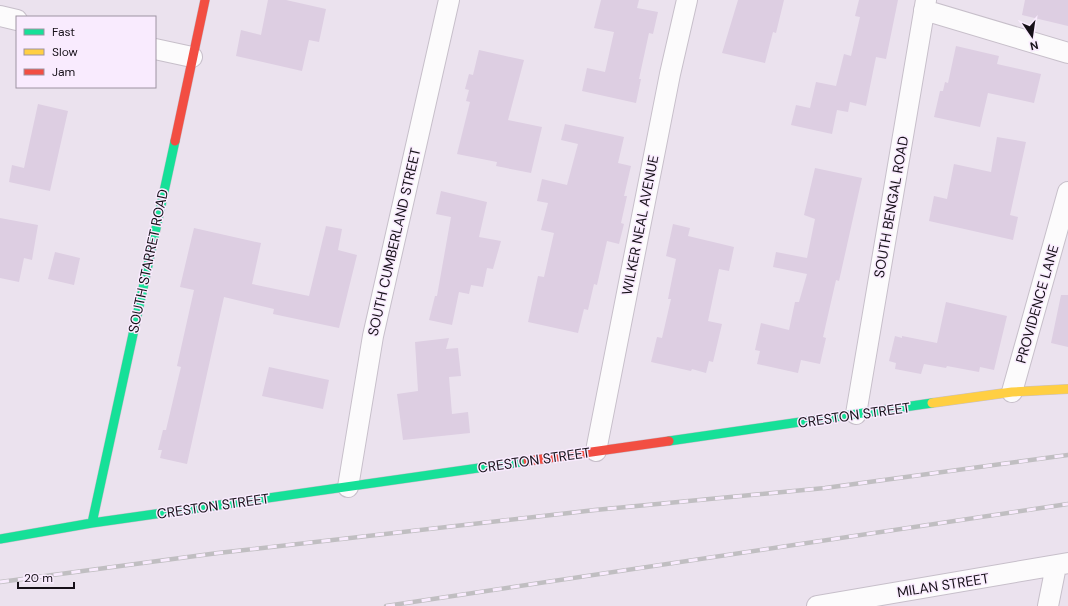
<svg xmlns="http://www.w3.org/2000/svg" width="1068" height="606" font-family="'DM Sans',sans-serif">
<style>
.building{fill:#ddcee2}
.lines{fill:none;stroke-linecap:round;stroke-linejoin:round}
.street-casing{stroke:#c7bfca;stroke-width:22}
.fast-casing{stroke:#c7bfca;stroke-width:10}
.slow-casing{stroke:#c7bfca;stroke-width:10}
.jam-casing{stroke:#c7bfca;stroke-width:10}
.street{stroke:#fcfbfc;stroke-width:20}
.fast{stroke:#16e098;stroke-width:9}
.slow{stroke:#ffcf43;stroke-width:9}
.jam{stroke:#f24e42;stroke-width:9}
.rail-casing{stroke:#c0bec1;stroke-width:4.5}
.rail{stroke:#f9ebfe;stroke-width:3;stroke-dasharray:9;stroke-linecap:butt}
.labels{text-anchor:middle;stroke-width:3;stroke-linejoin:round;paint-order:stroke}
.street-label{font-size:14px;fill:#161018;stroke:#f9ebfe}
</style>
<rect width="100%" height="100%" fill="#ebe2ee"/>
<!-- building -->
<path class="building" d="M268 0H286L326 9 319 42 309 40 302 71 236 56 241 30 261 35Z
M601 0H639L637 8 658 12 653 34 649 33 639 79H641L636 103 582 91 587 68 605 72 614 32 594 28Z
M738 0H784L776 33 773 32 765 63 722 53Z
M859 0H898L886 59 876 57 866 106 850 102 848 112 837 110 832 134 791 125 796 105 810 108 816 82 836 86 844 54 851 56 860 17 855 16Z
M1025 0H1068V26L1022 15Z
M956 46 999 56 997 64 1041 74 1034 103 988 93 980 127 934 117 940 91H943L945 82 948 83Z
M479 50 524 60 508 120 542 127 531 173 496 166 497 162 457 154 470 102 466 101 469 90 465 89 469 74 473 75Z
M38 104 68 111 50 191 9 182 12 165 24 168Z
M565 124 624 137 618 163 631 166 624 196H627L621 223 624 224 619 244 607 241 597 285 594 284 588 310 584 309 578 333 528 322 538 276 544 277 554 233 541 230 548 203 537 201 542 179 567 185 578 144 561 140Z
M997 137 1026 142 1010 215 1018 217 1013 240 929 221 934 196 947 199 954 164 991 172Z
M815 168 862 178 839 281 836 280 823 337 826 338 820 364 801 360 798 373 757 364 760 351 755 350 761 323 789 330 795 302H799L807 274 773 267 776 252 807 258 815 219 804 215Z
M441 191 487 202 479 237 501 241 493 269 487 268 483 287 471 285 469 294 459 292 452 325 429 320 435 296H437L451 217 436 214Z
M0 218 38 225 32 260 24 258 19 282 0 278Z
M673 224 690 228 688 236 734 247 729 271 719 269 708 321 722 324 713 362 709 361 706 373 692 369 691 371 651 362 657 337 662 338 671 299H668L676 259 666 256Z
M326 226 342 229 338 250 357 255 339 328 273 314 274 309 224 297 187 464 160 458 162 450H158L163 430H166L179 375 181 367 177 366 194 290 180 287 194 228 261 243 252 284 309 296Z
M55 252 80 258 74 285 48 279Z
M1061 295H1068V347L1051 343Z
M946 302 1007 316 994 370 980 367 979 372 947 366 946 368 924 364 921 374 895 369 896 363 889 361 895 336 902 338V336L937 343Z
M449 338 446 349 458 348 461 376 449 377 452 414 468 412 470 433 403 440 397 394 418 391 415 342Z
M269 367 329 380 323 409 262 396Z"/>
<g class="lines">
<!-- street casing -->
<g class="street-casing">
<path id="street" d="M924 10 1068 53
M0 16 17 20
M155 49 192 57
M1012 392 1068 192
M856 414 926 0
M596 451 670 74 687 0
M348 487 373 336 449 0
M817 606 1068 563
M1048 606 1056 566"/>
</g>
<!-- fast casing -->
<g class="fast-casing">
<path id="fast" d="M669 441 932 403
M92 523 175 141
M0 539 92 523 528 461"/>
</g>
<!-- slow casing -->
<g class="slow-casing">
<path id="slow" d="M932 403 1012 392 1068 389"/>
</g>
<!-- jam casing -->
<g class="jam-casing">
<path id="jam" d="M175 141 205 0
M528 461 669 441"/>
</g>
<!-- street -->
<use href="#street" class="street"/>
<!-- fast -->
<use href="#fast" class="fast"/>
<!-- slow -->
<use href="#slow" class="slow"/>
<!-- jam -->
<use href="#jam" class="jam"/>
<!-- rail casing -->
<g class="rail-casing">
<path id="rail" d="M0 582 218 553 595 510 825 488 1068 455
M386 606 1068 504"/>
</g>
<!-- rail -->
<use href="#rail" class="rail"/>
</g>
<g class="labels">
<!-- street labels -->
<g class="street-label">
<text transform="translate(891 207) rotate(-80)" y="5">SOUTH BENGAL ROAD</text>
<text transform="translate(640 225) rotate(-79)" y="5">WILKER NEAL AVENUE</text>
<text transform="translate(394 242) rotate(-77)" y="5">SOUTH CUMBERLAND STREET</text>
<text transform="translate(148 261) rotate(-78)" y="5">SOUTH STARRET ROAD</text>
<text transform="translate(1037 304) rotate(-74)" y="5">PROVIDENCE LANE</text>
<text transform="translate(854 415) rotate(-8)" y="5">CRESTON STREET</text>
<text transform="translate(534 460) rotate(-8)" y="5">CRESTON STREET</text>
<text transform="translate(213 506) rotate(-8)" y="5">CRESTON STREET</text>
<text transform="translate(943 585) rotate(-9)" y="5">MILAN STREET</text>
</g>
</g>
<!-- legend -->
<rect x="16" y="16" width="140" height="72" fill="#f9ebfe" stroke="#9e93a2"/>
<rect x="24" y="29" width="20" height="6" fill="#16e098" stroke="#9e93a2"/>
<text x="52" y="36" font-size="12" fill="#161018">Fast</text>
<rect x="24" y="49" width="20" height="6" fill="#ffcf43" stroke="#9e93a2"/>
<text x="52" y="56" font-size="12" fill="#161018">Slow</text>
<rect x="24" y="69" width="20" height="6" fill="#f24e42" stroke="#9e93a2"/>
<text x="52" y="76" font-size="12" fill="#161018">Jam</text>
<!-- north arrow -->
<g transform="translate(1032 36) rotate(167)" stroke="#f9ebfe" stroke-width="3" paint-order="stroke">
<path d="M0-3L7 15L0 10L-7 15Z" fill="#161018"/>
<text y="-6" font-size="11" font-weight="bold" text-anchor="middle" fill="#161018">N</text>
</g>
<!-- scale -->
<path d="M18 582v6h56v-6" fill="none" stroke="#161018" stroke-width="2"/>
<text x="24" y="582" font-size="12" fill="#161018" stroke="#f9ebfe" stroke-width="3" paint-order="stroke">20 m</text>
</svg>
